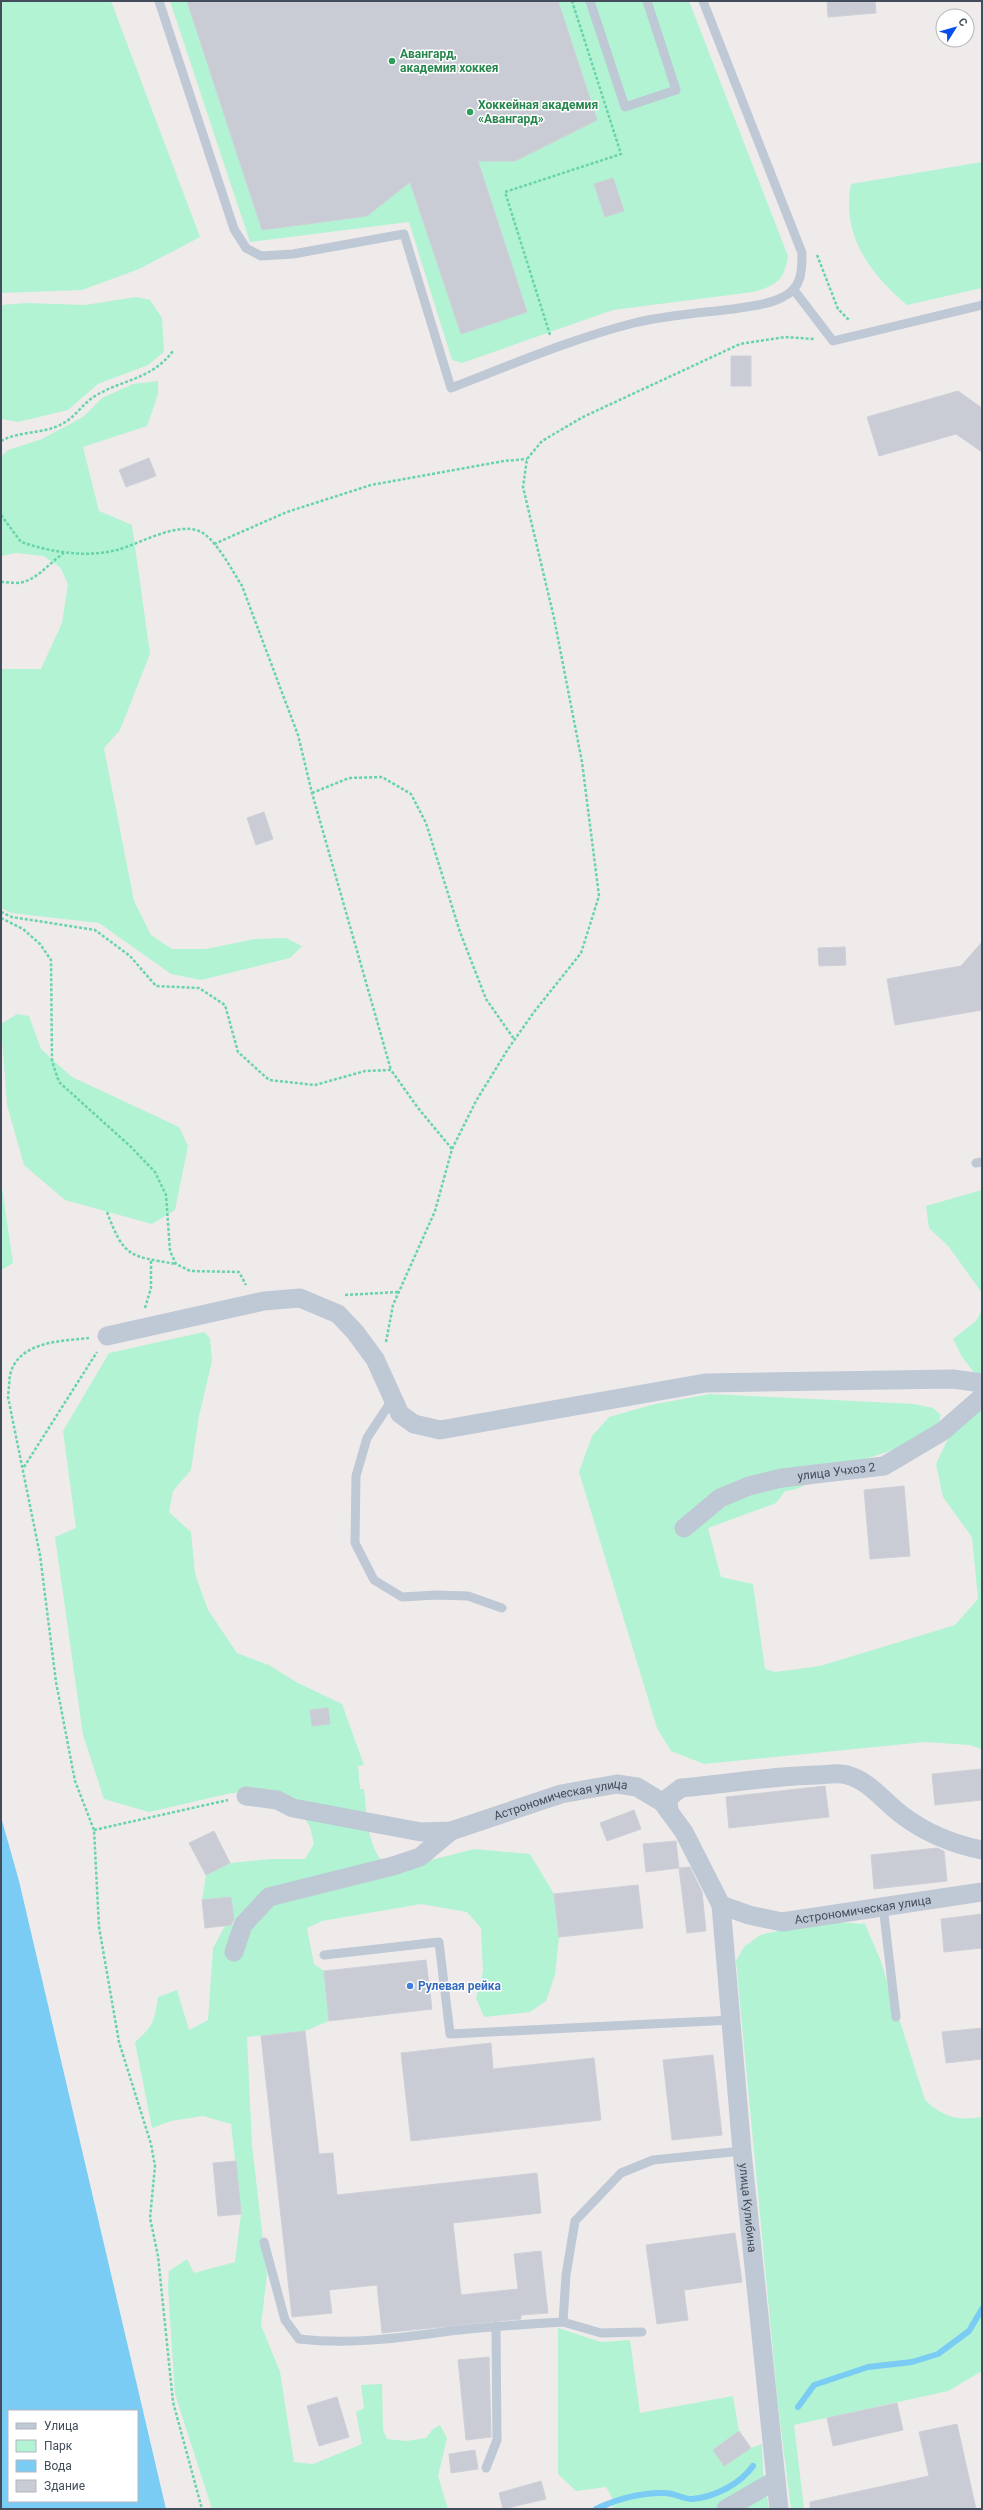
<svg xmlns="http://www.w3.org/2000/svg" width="983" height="2510" font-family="Roboto,sans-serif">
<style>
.green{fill:#b2f3d3}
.water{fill:#7accf5;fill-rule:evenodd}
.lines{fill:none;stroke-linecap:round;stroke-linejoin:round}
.stream{stroke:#7accf5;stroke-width:6}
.building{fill:#c9ccd4;stroke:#ced0d8}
.path{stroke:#67d4ac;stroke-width:2.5;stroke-dasharray:3 2;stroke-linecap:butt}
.lane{stroke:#bfc8d5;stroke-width:9}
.street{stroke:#bfc8d5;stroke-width:19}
.leisure-dot{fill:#2e9e5b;stroke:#fff;stroke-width:1.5}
.shop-dot{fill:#3f7fe0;stroke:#fff;stroke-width:1.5}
.labels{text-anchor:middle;stroke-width:3;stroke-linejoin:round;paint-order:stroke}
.leisure-label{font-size:12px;font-weight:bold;fill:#27864d;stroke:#fff;text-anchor:start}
.street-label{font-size:12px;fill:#424c5a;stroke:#fff}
.shop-label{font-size:12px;font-weight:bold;fill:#366cbe;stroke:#fff;text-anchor:start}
</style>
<rect width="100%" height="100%" fill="#efebeb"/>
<!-- green -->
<path class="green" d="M1 1H111L200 237 139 269 82 290 1 293Z
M170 1H689L788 256C784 281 777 285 753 292L613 310 462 363 452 360 409 222 250 242Z
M982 162V288L907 305C870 274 841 235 851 184Z
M136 297 150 300 162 318 164 352 148 365 98 384 68 410 18 422 1 419V305L26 303 85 305Z
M158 381V394L147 426 83 447 99 511 132 525 150 654 120 730 104 748 134 901 151 935 172 949H206L255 939 286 938 302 946 290 958 201 980 171 974 99 923 11 913 1 908V669H41L62 623 68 584 60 567 43 556 16 553 1 556V457L8 450 42 439 83 417 102 398 133 384Z
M17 1014 29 1016 41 1049 72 1077 179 1127 188 1146 175 1210 152 1224 65 1200 24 1165 7 1105 1 1024Z
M1 1181 13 1263 1 1270Z
M982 1190V1293L949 1247 929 1228 926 1206Z
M982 1310V1383L962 1357 953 1339 976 1321Z
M204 1332 210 1338 212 1361 199 1416 191 1470 173 1491 169 1512 191 1532 195 1574 208 1610 237 1653 269 1665 296 1682 342 1704 364 1765 358 1766 360 1789H364C368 1822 366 1845 389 1871L474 1849 530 1854 554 1894 559 1937 555 1975 546 2001 530 2012 484 2017 476 1998 483 1972 481 1928 467 1912 421 1904 322 1921 307 1928 314 1964 324 1971 329 2021 305 2031 247 2037 252 2145 267 2275 261 2325 280 2372 294 2462 313 2464 362 2444 356 2412 364 2408 361 2385 382 2384 383 2430 387 2439 406 2441 426 2438 432 2430 440 2425 447 2438 438 2476 448 2509H212L175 2394 168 2287 169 2271 187 2259 194 2273 235 2262 241 2214 231 2124 203 2116 171 2121 152 2128 135 2042C153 2027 155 2020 158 1997L177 1990 189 2030 208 2020 213 1948 225 1926 235 1924 231 1897 202 1900 206 1875 230 1863 272 1859H305L314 1844 310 1827 294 1801 264 1789 227 1794 149 1812 104 1799 83 1735 55 1537 76 1528 63 1431 109 1353Z
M710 1394 914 1404 933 1408 941 1415 936 1430C901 1451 861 1458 824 1474 808 1481 803 1490 785 1491L776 1503 708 1528 721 1577 753 1584 765 1669 775 1672 820 1666 955 1625 978 1599 972 1537 943 1497 936 1464 953 1428 982 1403V1749L970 1745 925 1742 704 1764 671 1751 657 1728 579 1472 592 1436 609 1417 655 1404Z
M822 1921 865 1924 880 1959 925 2100C943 2117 957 2121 982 2117V2371L948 2391 794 2425 804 2509H791L778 2405 736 1961 744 1947 760 1935Z
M558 2328 601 2342 630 2340 640 2413 733 2396 739 2431 713 2450 724 2466 751 2448 762 2444 763 2471 769 2509H612L614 2501 606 2487 576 2491 558 2474Z"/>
<!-- water -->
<path class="water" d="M1 1817 19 1881 166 2509H1ZM9 2411H137V2501H9Z"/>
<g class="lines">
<!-- stream -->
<path class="stream" d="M798 2407 814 2385 868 2367 912 2362 938 2354 969 2331 982 2309
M596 2509C616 2499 643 2492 665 2493 674 2493 683 2499 692 2499 715 2497 740 2484 753 2466"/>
</g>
<!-- building -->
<path class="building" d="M187 1H558L597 120 515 161H478L527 312 461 334 410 182 367 216 262 230Z
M827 1H875L876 13 828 17Z
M613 178 624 211 605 217 594 184Z
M731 356H751V386H731Z
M958 391 982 408V452L956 434 879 456 867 417Z
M149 458 156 476 126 487 119 470Z
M264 812 273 839 256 845 247 818Z
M982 942V1010L895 1025 887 979 961 966Z
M845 947 846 965 819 966 818 948Z
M904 1486 910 1556 870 1559 864 1490Z
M328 1708 330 1724 312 1726 310 1710Z
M982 1769V1800L935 1805 932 1774Z
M825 1786 829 1817 729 1828 726 1797Z
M634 1810 641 1829 607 1841 600 1823Z
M214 1831 230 1863 206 1875 189 1843Z
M676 1841 679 1868 646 1872 643 1844Z
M937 1848 944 1851 947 1881 874 1889 871 1855Z
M690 1867 702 1892 706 1931 687 1933 679 1868Z
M638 1885 643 1928 559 1937 554 1894Z
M231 1897 234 1919 231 1925 205 1928 202 1900Z
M982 1914V1948L944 1952 941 1919Z
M426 1960 432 2009 329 2021 324 1971Z
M982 2028V2059L946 2063 942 2032Z
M305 2031 319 2154 333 2153 337 2195 537 2173 541 2213 453 2223 461 2295 518 2289 514 2254 541 2251 548 2313 521 2315V2319L382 2333 377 2285 329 2290 332 2313 292 2317 261 2036Z
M491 2043 493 2069 594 2058 601 2120 411 2141 401 2053Z
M713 2055 722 2135 672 2140 663 2060Z
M236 2161 241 2214 218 2216 213 2163Z
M735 2233 742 2282 684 2290 688 2320 657 2324 646 2245Z
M489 2357 491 2437 466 2440 458 2360Z
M337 2397 349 2437 319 2446 307 2406Z
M897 2403 903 2430 833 2446 827 2418Z
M957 2424 976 2509H810V2502L929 2476 919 2432Z
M739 2431 751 2448 724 2466 713 2450Z
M475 2450 478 2469 451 2473 449 2454Z
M541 2481 546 2499 503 2509 499 2493Z"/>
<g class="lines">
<!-- path -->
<path class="path" d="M817 255 838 309 850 321
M550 335 505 192 621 154 572 1
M1 441C19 431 42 434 60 425 74 419 82 404 95 396 123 379 151 380 173 351
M1 515 21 542C51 552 85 558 117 550 139 544 176 522 199 531 215 537 233 572 242 586L298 735 312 793 391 1070
M214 544 287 512 371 485 504 461 527 459
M1 582C8 582 16 584 23 582 39 578 50 562 64 553
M312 793 349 778 382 777 411 794 426 823 460 932 486 999 514 1039
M1 912 12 917 95 930 130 956 156 986 199 988 225 1005 238 1052 269 1080 315 1085 365 1071 391 1070 418 1108 452 1149
M1 918 23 929 40 944 51 960 52 1061 59 1082 130 1146 155 1172 166 1195 170 1251 176 1264 190 1271 239 1272 246 1285
M107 1212C124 1258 130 1256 176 1264
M345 1295 399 1292
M145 1308 151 1288V1260
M89 1338C62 1341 18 1341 10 1375 9 1382 9 1389 8 1397L40 1555 56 1682 75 1781 94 1830 99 1927 119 2042 151 2144 155 2166 150 2218 158 2256 173 2402 202 2509
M386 1342 393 1305 435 1211 452 1149 476 1101 508 1049 534 1012 581 953 599 896 582 762 554 618 523 487 527 459 542 441 583 417 740 344 785 337 814 339
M24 1467 97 1352
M94 1830 228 1800"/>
<!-- lane -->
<path class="lane" d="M159 1 234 229 246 248 261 256 293 254 404 234 451 388C511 365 571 339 634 323 667 315 700 313 733 309 750 306 768 305 783 297 802 288 802 271 802 253L703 1
M590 1 625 107 676 90 647 1
M794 290 833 341 982 305
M976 1163 982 1162
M392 1400 367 1438 356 1476 355 1543 374 1580 402 1597 436 1595 468 1596 502 1608
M883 1906 896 2017
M324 1955 439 1942 450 2034 732 2020
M264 2242 285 2320 299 2339C350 2345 400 2338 450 2331 488 2327 525 2324 563 2322L566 2275 575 2221 621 2173 653 2160 742 2151
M563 2322 601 2333 642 2332
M486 2468 497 2440 496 2326"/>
<!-- street -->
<g class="street">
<path d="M107 1336 264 1301 300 1298 338 1314 355 1332 375 1359 400 1414 414 1424 440 1430 705 1383 953 1379 982 1383"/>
<path id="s1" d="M684 1528 720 1498 749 1486 782 1478 884 1466 943 1431 982 1397"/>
<path id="s2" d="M246 1796 277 1800 293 1808 421 1832 451 1831 561 1794 617 1784 637 1787 662 1802 684 1832 721 1905 749 1915 782 1922 982 1892"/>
<path d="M669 1811 668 1798 681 1788C726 1784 771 1776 816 1775 826 1775 838 1772 847 1775 870 1781 884 1802 902 1815 927 1834 952 1844 982 1850"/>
<path id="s3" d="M721 1905 742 2151 779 2509"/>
<path d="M234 1952 243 1925 269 1897 393 1866 420 1857 451 1831"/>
<path d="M726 2509 776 2480"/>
</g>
</g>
<!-- markers -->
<g class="leisure-dot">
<circle cx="392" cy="61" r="4"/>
<circle cx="470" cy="112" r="4"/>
</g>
<circle class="shop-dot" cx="410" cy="1986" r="4"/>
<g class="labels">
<!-- leisure labels -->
<g class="leisure-label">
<text x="400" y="58">Авангард,<tspan x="400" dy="14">академия хоккея</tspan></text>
<text x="478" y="109">Хоккейная академия<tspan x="478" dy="14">«Авангард»</tspan></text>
</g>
<!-- street labels -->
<g class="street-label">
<text dy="4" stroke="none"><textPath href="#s1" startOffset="167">улица Учхоз 2</textPath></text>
<text dy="4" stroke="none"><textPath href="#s2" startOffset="324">Астрономическая улица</textPath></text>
<text dy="4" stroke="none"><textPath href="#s2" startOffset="696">Астрономическая улица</textPath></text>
<text dy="4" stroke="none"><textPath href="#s3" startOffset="304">улица Кулибина</textPath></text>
</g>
<!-- shop labels -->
<g class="shop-label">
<text x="418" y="1990">Рулевая рейка</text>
</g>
</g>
<!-- border -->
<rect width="983" height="2510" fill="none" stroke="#424c5a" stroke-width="4"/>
<!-- legend -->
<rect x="8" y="2410" width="130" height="92" fill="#ffffff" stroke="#b3b7bd"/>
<rect x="16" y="2423" width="20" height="6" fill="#bfc8d5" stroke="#b3b7bd"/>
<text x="44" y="2430" font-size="12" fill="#424c5a">Улица</text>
<rect x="16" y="2440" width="20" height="12" fill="#b2f3d3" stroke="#b3b7bd"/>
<text x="44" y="2450" font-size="12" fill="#424c5a">Парк</text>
<rect x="16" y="2460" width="20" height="12" fill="#7accf5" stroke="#b3b7bd"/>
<text x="44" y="2470" font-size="12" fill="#424c5a">Вода</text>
<rect x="16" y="2480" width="20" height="12" fill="#c9ccd4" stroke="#b3b7bd"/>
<text x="44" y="2490" font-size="12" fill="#424c5a">Здание</text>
<!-- north arrow -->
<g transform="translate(955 28) rotate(53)"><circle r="19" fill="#ffffff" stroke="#b3b7bd"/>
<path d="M0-3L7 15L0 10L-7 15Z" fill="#054dee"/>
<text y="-6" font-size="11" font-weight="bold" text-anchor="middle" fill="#424c5a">С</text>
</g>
</svg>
